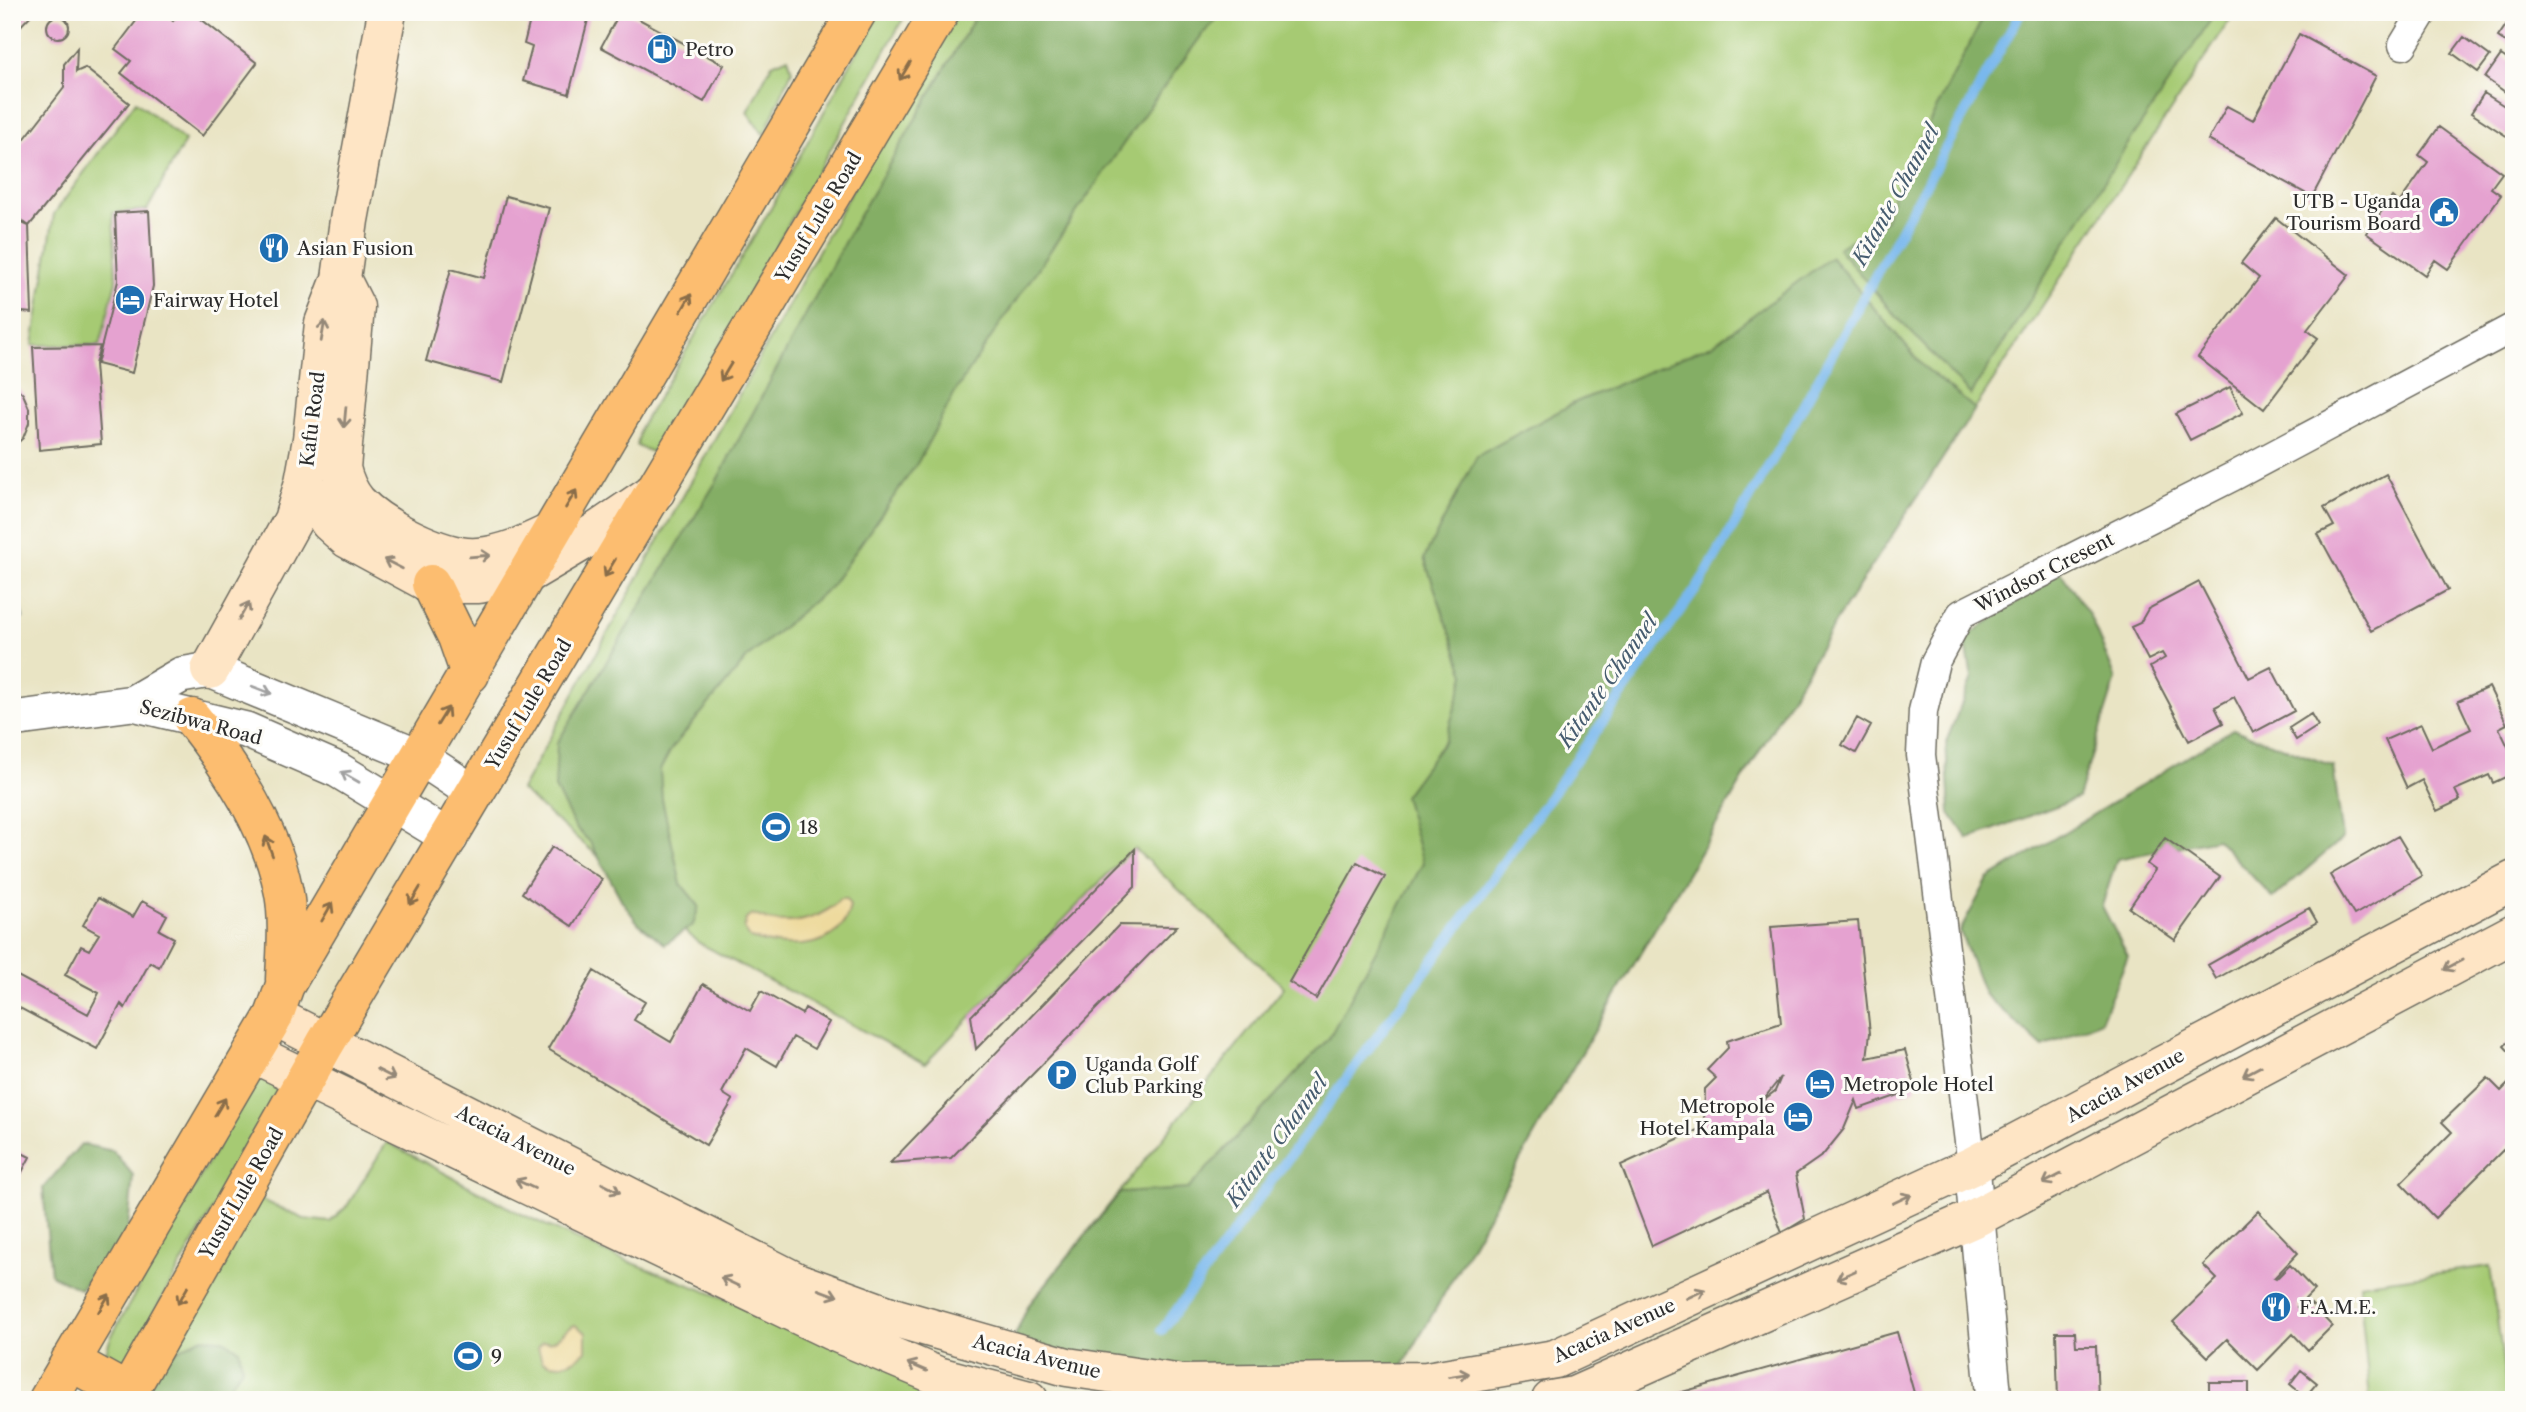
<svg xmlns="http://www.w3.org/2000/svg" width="2526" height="1412" font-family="'Libre Caslon Text',serif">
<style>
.green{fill:#a6ca73;stroke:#687a4f;stroke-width:2}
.forest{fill:#84ae65;stroke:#586c48;stroke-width:2}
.sand{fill:#eeda9e;stroke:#8c8264;stroke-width:2}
.water{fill:#79b8ed;stroke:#52728c;stroke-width:2}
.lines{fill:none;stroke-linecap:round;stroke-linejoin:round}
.stream{stroke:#79b8ed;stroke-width:10}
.building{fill:#e5a2d0;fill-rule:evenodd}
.minor-casing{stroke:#6e6c61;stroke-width:31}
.tertiary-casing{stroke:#6e6c61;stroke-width:38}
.secondary-casing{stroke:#6e6c61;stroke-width:41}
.primary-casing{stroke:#6e6c61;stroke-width:41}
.minor{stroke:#fff;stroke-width:28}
.tertiary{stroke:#fff;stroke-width:35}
.secondary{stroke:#fee5c5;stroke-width:38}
.primary{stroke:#fcbd6f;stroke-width:38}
.oneway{stroke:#896d4a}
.oneway2{stroke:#948878}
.oneway3{stroke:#a0a0a0}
.labels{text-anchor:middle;stroke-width:6;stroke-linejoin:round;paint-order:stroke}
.poi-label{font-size:19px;fill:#2b2b2b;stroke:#fdfcf7;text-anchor:start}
.street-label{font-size:19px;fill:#2b2b2b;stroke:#fdfcf7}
.water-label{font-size:21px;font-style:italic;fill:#465c6f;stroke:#fdfcf7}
</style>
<rect width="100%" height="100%" fill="#fdfcf7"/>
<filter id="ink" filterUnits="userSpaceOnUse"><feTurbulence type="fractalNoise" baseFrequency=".0143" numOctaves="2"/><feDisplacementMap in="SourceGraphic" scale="14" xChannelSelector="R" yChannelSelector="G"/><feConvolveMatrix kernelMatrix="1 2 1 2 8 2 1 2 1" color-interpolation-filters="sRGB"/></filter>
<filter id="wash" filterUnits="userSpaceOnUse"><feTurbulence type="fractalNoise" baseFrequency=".00686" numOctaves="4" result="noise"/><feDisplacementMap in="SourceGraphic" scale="28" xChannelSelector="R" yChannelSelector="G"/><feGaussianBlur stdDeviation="1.57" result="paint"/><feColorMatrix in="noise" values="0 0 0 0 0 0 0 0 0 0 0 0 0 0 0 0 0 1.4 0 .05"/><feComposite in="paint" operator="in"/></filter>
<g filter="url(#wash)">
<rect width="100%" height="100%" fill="#e9e4c4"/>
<!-- green -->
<path class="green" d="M879 12H907L734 322 665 436 652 452 637 446 640 428 774 203Z
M958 12H2235L1839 616 1561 1088 1395 1380 1028 1306 1284 987 1135 849 1123 858 925 1064 699 943 521 790 868 161Z
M788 57 792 71 764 135 747 112 772 64Z
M136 101 185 141 147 210 113 213 116 281 100 345H33L54 214Z
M256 1076 282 1088 128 1358 117 1362 106 1352 111 1337Z
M387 1142 515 1211 604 1252 989 1400H138L258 1198 304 1219 330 1222 347 1206Z
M2490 1266 2508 1400H2370L2359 1284Z"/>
<!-- forest -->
<path class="forest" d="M978 12H1223L1202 35 1139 121 998 327 955 392 918 462 831 586 748 657 672 748 660 770 662 799 681 884 699 906 693 925 665 944 638 923 622 901 591 843 575 827 555 788 557 743 716 482 853 226Z
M1986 12H2216L2120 156 1971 395 1894 314 1838 248 1886 220 1895 189Z
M1831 257 1922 365 1975 409 1839 616 1561 1088 1395 1380 1285 1381 1010 1347 1028 1306 1120 1193 1188 1189 1329 1038 1423 863 1404 796 1445 740 1465 675 1424 558 1477 456 1576 402 1714 344Z
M2060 571 2089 614 2116 679 2078 798 1968 839 1950 813 1946 742 1972 678 1965 638Z
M2233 729 2333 766 2343 838 2273 898 2217 839 2117 859 2102 906 2128 956 2101 1021 2043 1047 1984 994 1960 931 1988 879Z
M81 1144 113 1151 133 1175 127 1240 80 1289 51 1275 43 1188Z
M200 1338 221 1339 239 1349 242 1368 220 1400H131L152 1364Z"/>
<!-- sand -->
<path class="sand" d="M840 899H846L850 906C842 952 785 950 750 938L744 929 746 919 752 915C760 916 766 920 773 921 796 925 825 917 840 899Z
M575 1325 586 1333V1351C574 1362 557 1369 542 1361L538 1347 542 1342C561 1343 560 1331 575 1325Z"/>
<!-- water -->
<path class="water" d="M12 581 23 618 12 623Z"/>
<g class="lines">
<!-- stream -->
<path class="stream" d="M1162 1330 1468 913 1701 582 1795 421 2021 12"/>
</g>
<g id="blocks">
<!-- building -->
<path class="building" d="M12 12H34L12 35Z
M143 12H162L173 21 180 12H192L257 63 202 136 121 73 131 61 115 49Z
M532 12H590L569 94 523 81 532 47 524 44Z
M620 12H626L724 65 704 102 601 47Z
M47 27a11 11 0 1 1 22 0a11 11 0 1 1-22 0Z
M2511 18 2514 20V48L2498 37Z
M2299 34 2376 76 2312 197 2208 140 2227 106 2253 120Z
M2464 37 2490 56 2478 72 2452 53Z
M77 48 76 72 85 68 129 103 29 226 12 213V155L64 88V64Z
M2501 55 2514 64V98L2485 78Z
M2484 93 2514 112V141L2471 113Z
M2439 127 2502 173 2491 188 2501 195 2448 269 2435 260 2425 275 2366 233 2392 197 2399 203 2428 162 2419 155Z
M506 196 549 208 503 382 426 361 451 269 484 278Z
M149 211 153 286 132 373 97 364 118 281 115 213Z
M2276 218 2349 275 2307 330 2318 338 2264 409 2198 357 2259 278 2241 263Z
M12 219 29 226 32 313 12 311Z
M100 346 95 364 101 444 39 450 33 347Z
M12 383 23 394 29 408V423L23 438 12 448Z
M2230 387 2243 413 2190 440 2176 414Z
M2386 474 2448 590 2371 631 2318 534 2334 526 2324 508Z
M2199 582 2249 678 2271 667 2294 711 2253 733 2234 697 2215 707 2223 723 2189 741 2150 667 2165 658 2162 653 2148 660 2131 627 2140 623 2148 609Z
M2489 687 2507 724 2499 728 2514 759V773L2493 783 2489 775 2455 790 2460 800 2437 811 2422 780 2407 788 2385 740 2421 724 2432 748 2471 729 2458 701Z
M2311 714 2318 726 2296 740 2289 728Z
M1857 718 1871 726 1856 753 1842 745Z
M2398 836 2422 876 2354 915 2330 875Z
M2165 838 2220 877 2175 940 2129 908 2155 870 2147 864Z
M552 847 602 879 572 926 522 893Z
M1135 849V887L976 1049 971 1016Z
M1357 862 1385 877 1316 999 1289 982Z
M98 898 133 917 142 901 167 915 159 930 174 938 159 967 150 962 125 1008 121 1004 97 1049 12 1004V973L88 1014 99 993 65 975 81 946 89 950 99 934 83 925Z
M2309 908 2317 922 2216 979 2208 965Z
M1858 921 1870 1033 1867 1058 1905 1050 1916 1089 1859 1109 1856 1100 1844 1129 1823 1155 1796 1174 1805 1219 1782 1233 1767 1192 1652 1246 1621 1165 1704 1127 1705 1089 1716 1078 1707 1070 1728 1048 1727 1041 1781 1023 1771 927ZM1781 1077 1775 1091 1762 1101Z
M1119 925 1177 926 951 1158 890 1163Z
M594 971 645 1002 634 1020 671 1042 703 984 750 1011 761 991 802 1014 805 1008 829 1022 814 1049 793 1037 777 1066 746 1048 722 1093 733 1100 706 1145 548 1049Z
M2514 1037V1057L2504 1046Z
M2488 1078 2501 1091 2514 1078V1139L2435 1218 2401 1183 2452 1132 2442 1122Z
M12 1148 30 1157 12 1191Z
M2258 1211 2298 1253 2274 1278 2276 1279 2290 1265 2314 1290 2297 1307 2302 1312 2311 1304 2332 1326 2308 1350 2293 1334 2258 1370 2227 1339 2208 1357 2173 1322 2217 1279 2203 1265Z
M1897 1332 1916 1400H1657V1399Z
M2056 1332H2075L2076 1346H2096L2098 1400H2058Z
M2301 1370 2317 1383 2305 1397 2290 1384Z
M2209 1382H2249V1400H2209Z"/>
</g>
</g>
<g filter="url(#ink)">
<use href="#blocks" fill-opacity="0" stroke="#6e6c61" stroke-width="2"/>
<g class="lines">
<!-- minor casing -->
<g class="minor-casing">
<path id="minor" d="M2403 45 2423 12
M1972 1166 1921 755 1923 711 1935 662 1961 614 2232 477 2514 327"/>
</g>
<!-- tertiary casing -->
<g class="tertiary-casing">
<path id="tertiary" d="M133 703 181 675 210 670 418 756 474 793
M12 719 133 703 246 730 338 770 450 838
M1972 1166 1994 1400"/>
</g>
<!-- secondary casing -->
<g class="secondary-casing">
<path id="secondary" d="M387 12 349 220 341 279 324 323 312 439 304 482 329 522 348 539 431 584H479L529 573 578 544 656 491
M341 279 355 307 341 468C344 481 348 491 357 502 380 527 444 560 478 557 504 555 527 544 550 533
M210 670 293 520 304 482
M274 1016 797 1282 896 1318 1067 1367 1183 1384 1427 1381 1555 1359 1972 1166 2514 880
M252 1053 832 1331 938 1376 1029 1400
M1551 1400 1574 1396 1977 1217 2514 933"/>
</g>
<!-- primary casing -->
<g class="primary-casing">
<path id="primary" d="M431 584 457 637 470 674
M192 718C232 768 272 829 284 893 289 922 286 951 285 980
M70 1361 128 1393
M48 1400 274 1016 285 985 857 12
M124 1400 325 1044 940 12"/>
</g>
<!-- minor -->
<use href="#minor" class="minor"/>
<!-- tertiary -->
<use href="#tertiary" class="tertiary"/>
<!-- secondary -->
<use href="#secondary" class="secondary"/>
<!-- primary -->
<use href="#primary" class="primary"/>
</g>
<!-- one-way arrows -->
<defs><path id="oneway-shaft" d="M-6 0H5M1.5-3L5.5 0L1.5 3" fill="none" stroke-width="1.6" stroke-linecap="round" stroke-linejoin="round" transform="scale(1.75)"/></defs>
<g class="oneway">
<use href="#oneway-shaft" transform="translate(905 71) rotate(121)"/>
<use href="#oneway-shaft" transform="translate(686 303) rotate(-60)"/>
<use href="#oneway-shaft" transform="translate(726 372) rotate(121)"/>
<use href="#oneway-shaft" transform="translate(571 499) rotate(-59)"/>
<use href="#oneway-shaft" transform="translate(610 568) rotate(121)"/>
<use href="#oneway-shaft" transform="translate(443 716) rotate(-58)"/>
<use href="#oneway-shaft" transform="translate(269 846) rotate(-110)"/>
<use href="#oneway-shaft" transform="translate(415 896) rotate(121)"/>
<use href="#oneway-shaft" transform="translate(327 912) rotate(-60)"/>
<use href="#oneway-shaft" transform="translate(220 1107) rotate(-59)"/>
<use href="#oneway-shaft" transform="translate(183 1295) rotate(120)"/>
<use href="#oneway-shaft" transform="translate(104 1303) rotate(-59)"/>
</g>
<g class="oneway2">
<use href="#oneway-shaft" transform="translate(323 331) rotate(-80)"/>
<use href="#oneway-shaft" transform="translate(345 417) rotate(95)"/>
<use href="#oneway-shaft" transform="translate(480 556) rotate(-5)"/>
<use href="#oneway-shaft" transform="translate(393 564) rotate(-153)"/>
<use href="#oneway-shaft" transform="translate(244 611) rotate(-61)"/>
<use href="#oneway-shaft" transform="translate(2453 965) rotate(152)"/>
<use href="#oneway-shaft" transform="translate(2252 1071) rotate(152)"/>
<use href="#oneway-shaft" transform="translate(386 1074) rotate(27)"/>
<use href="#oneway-shaft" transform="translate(2052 1179) rotate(152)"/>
<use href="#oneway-shaft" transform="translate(525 1184) rotate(-155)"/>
<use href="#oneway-shaft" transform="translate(611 1188) rotate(27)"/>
<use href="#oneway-shaft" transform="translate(1902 1199) rotate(-25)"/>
<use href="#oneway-shaft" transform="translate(1846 1275) rotate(156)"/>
<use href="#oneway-shaft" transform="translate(730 1282) rotate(-155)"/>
<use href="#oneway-shaft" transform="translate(828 1293) rotate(20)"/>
<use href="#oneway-shaft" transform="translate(1696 1294) rotate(-25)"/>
<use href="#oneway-shaft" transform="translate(917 1367) rotate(-157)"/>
<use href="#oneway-shaft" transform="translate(1459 1375) rotate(-9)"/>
</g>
<g class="oneway3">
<use href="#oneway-shaft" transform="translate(262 690) rotate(21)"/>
<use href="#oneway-shaft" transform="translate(350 777) rotate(-150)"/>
</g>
</g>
<!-- icons -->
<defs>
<g id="fuel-disc" transform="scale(1.575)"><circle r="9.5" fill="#1f6fb2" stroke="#fdfcf7"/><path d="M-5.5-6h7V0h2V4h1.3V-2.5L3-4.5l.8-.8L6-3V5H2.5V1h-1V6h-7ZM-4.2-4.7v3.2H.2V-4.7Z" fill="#fff"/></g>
<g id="civic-disc" transform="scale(1.575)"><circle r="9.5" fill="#1f6fb2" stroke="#fdfcf7"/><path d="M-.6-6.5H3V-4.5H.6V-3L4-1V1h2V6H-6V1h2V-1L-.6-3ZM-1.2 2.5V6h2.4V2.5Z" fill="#fff"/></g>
<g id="restaurant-disc" transform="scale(1.575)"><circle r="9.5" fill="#1f6fb2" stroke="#fdfcf7"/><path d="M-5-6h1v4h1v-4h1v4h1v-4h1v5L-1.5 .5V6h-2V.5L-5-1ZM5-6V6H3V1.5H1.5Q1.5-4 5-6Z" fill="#fff"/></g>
<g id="hotel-disc" transform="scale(1.575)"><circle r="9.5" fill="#1f6fb2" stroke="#fdfcf7"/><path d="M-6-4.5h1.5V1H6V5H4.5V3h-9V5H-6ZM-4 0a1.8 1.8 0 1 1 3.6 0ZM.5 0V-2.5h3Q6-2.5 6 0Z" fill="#fff"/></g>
<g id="stadium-disc" transform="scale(1.575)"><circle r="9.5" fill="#1f6fb2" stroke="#fdfcf7"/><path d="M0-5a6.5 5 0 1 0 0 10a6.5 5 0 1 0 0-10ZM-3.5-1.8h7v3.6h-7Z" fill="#fff"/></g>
<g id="parking-disc" transform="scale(1.575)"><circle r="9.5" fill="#1f6fb2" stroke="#fdfcf7"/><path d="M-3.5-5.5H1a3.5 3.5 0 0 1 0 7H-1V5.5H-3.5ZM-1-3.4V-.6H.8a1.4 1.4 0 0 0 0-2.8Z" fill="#fff"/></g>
</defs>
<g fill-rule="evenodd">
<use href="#fuel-disc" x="662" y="49"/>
<use href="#civic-disc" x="2444" y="212"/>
<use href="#restaurant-disc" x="274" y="248"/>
<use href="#hotel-disc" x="130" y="300"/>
<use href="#stadium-disc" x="776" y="827"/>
<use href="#parking-disc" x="1062" y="1075"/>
<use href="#hotel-disc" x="1820" y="1084"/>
<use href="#hotel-disc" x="1798" y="1117"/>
<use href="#restaurant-disc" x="2276" y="1307"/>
<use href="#stadium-disc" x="468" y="1356"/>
</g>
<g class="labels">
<!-- poi labels -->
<g class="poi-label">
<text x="685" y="56">Petro</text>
<text x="2421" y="208" text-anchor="end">UTB - Uganda<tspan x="2421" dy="22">Tourism Board</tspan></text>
<text x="297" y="255">Asian Fusion</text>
<text x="153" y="307">Fairway Hotel</text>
<text x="799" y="834">18</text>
<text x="1085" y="1071">Uganda Golf<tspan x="1085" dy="22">Club Parking</tspan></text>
<text x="1843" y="1091">Metropole Hotel</text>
<text x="1775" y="1113" text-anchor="end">Metropole<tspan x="1775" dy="22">Hotel Kampala</tspan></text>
<text x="2299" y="1314">F.A.M.E.</text>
<text x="491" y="1363">9</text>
</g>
<!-- street labels -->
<g class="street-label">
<text transform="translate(818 217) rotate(-59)" y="7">Yusuf Lule Road</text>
<text transform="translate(312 419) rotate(-83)" y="7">Kafu Road</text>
<text transform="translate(2044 572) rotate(-27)" y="7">Windsor Cresent</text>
<text transform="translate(528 704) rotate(-59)" y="7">Yusuf Lule Road</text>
<text transform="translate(201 722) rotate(15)" y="7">Sezibwa Road</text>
<text transform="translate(2125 1085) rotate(-29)" y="7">Acacia Avenue</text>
<text transform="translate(516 1140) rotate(27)" y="7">Acacia Avenue</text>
<text transform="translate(241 1193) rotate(-60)" y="7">Yusuf Lule Road</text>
<text transform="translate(1614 1330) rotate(-24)" y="7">Acacia Avenue</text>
<text transform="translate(1037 1356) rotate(14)" y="7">Acacia Avenue</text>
</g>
<!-- water labels -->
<g class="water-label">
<text transform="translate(1896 195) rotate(-61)" y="7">Kitante Channel</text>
<text transform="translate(1608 681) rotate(-55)" y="7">Kitante Channel</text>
<text transform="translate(1277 1141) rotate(-54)" y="7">Kitante Channel</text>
</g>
</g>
<!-- margin -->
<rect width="2526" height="1412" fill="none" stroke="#fdfcf7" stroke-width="42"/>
</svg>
